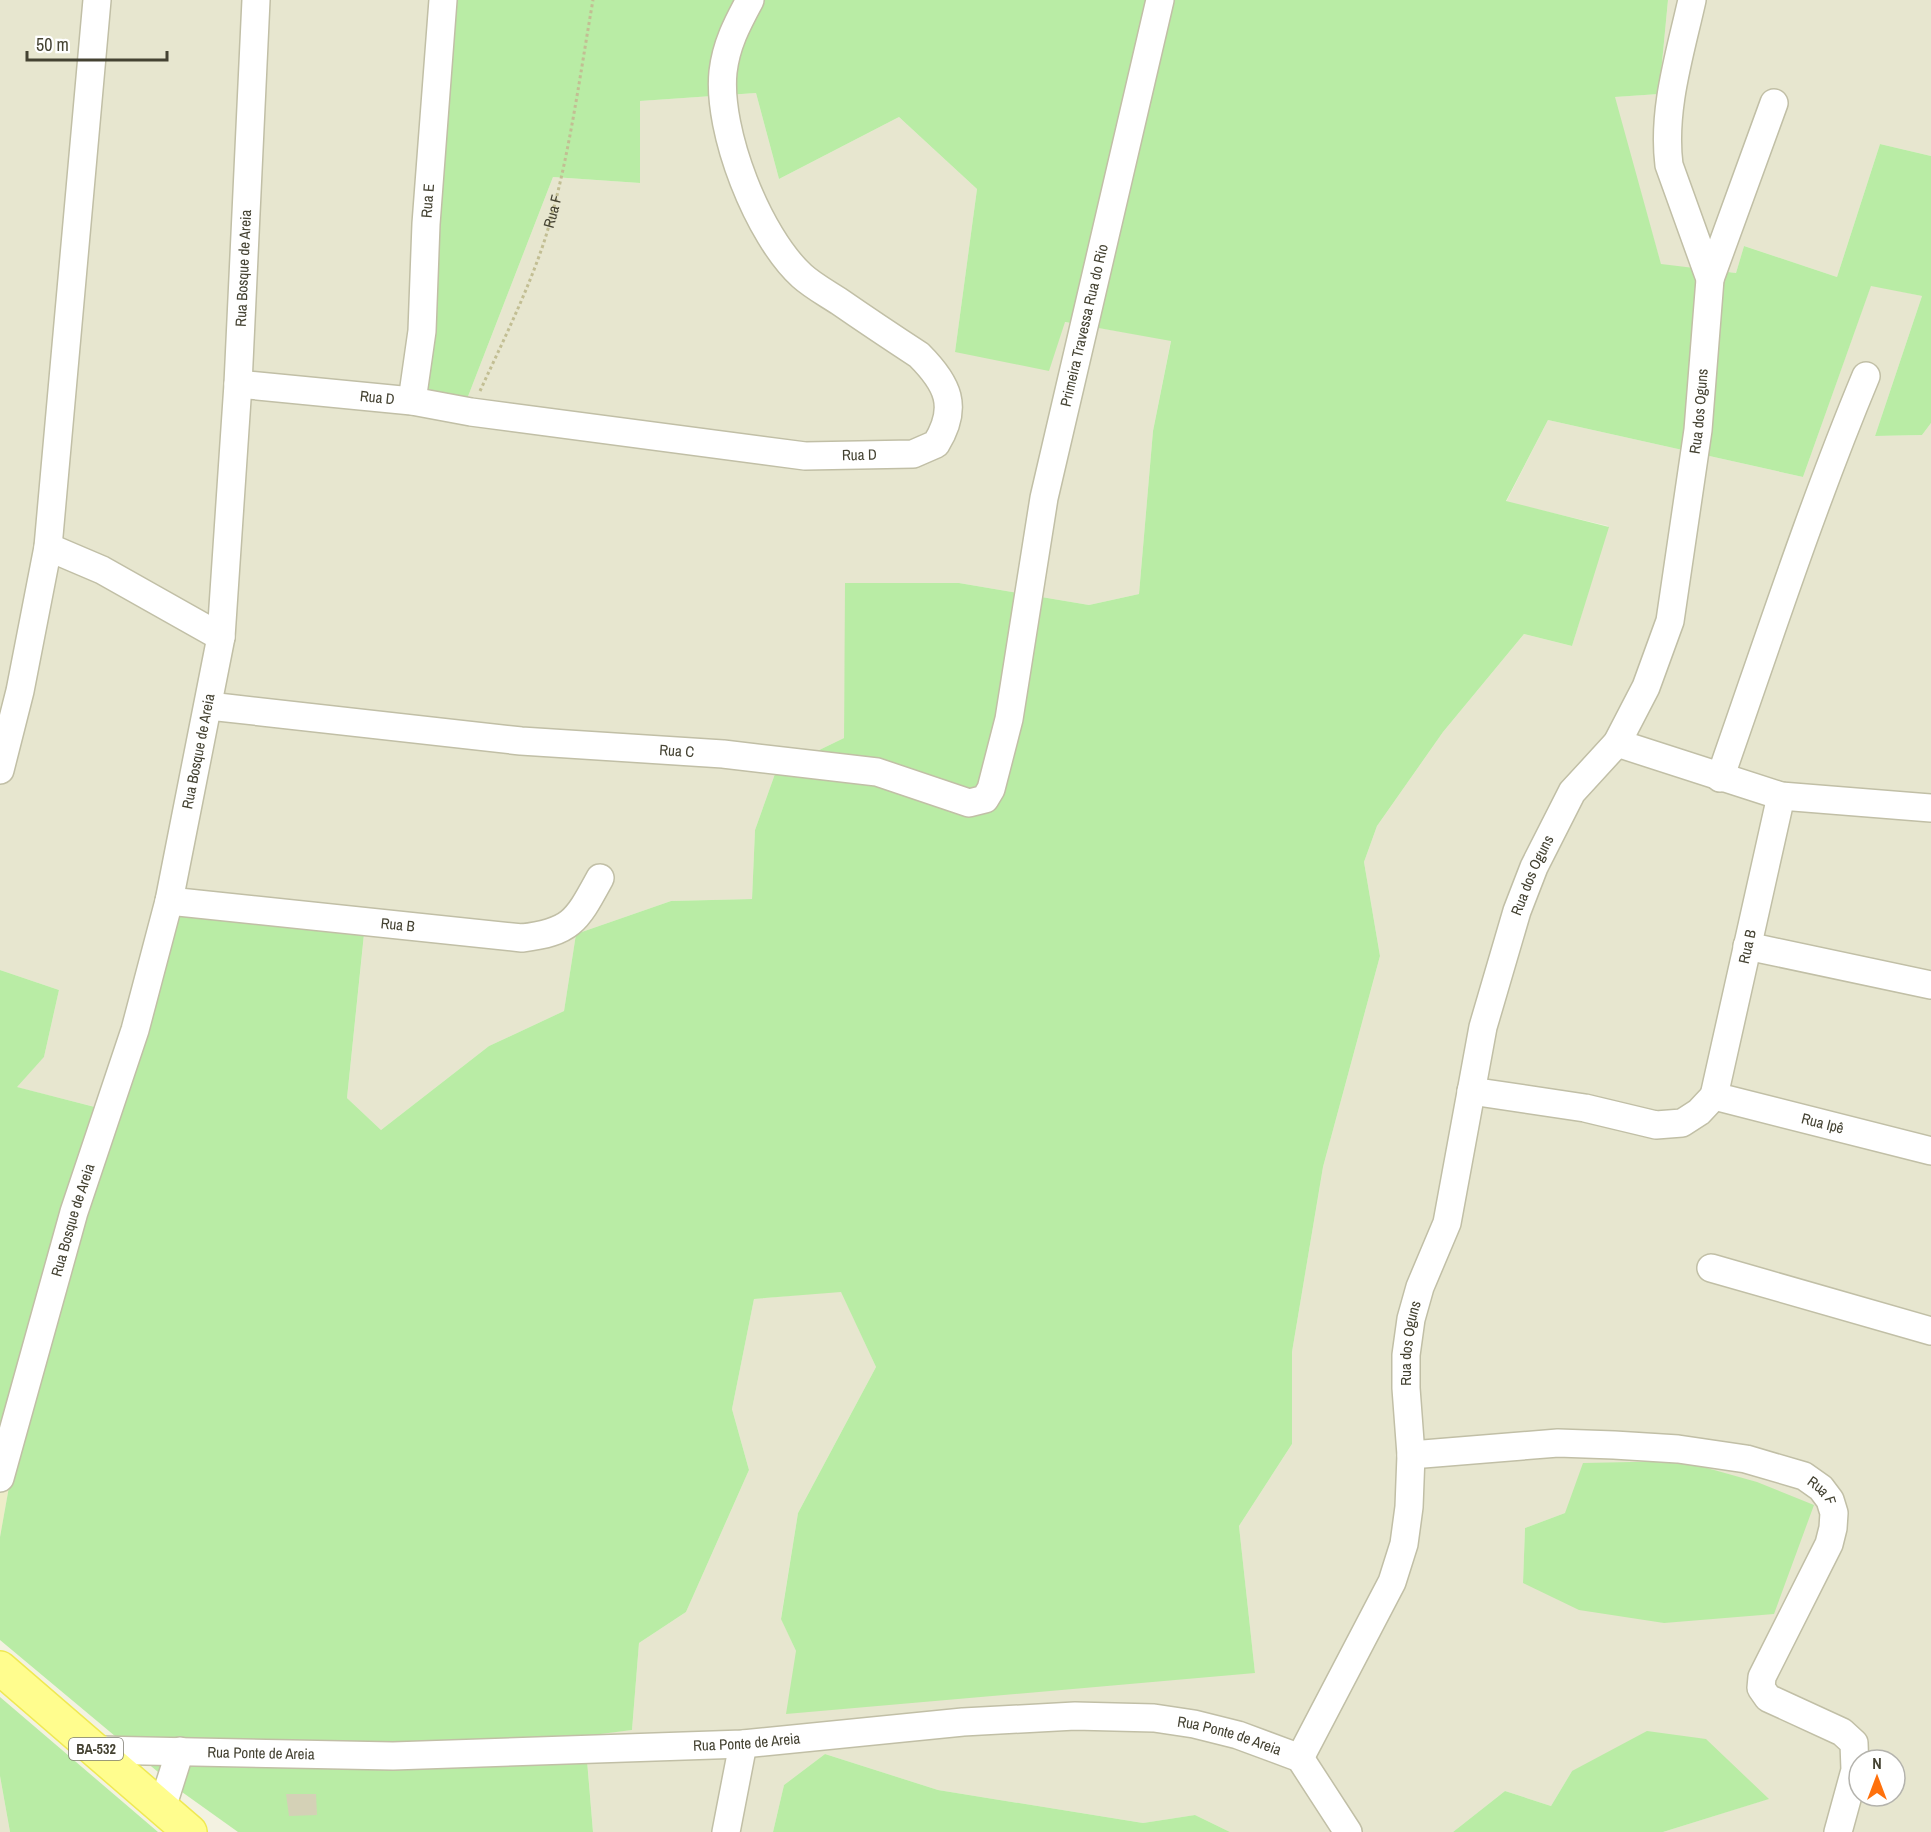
<svg xmlns="http://www.w3.org/2000/svg" width="1931" height="1832" font-family="'Archivo Narrow',sans-serif">
<style>
.residential{fill:#e7e6cf;fill-rule:evenodd}
.education{fill:#eeedc9}
.green{fill:#b9eca5}
.building{fill:#d4d1b6}
.lines{fill:none;stroke-linecap:round;stroke-linejoin:round}
.minor-casing{stroke:#c1bfa6;stroke-width:30}
.major-casing{stroke:#efe953;stroke-width:36}
.path{stroke:#c2be93;stroke-width:3;stroke-dasharray:3 3;stroke-linecap:butt}
.minor{stroke:#fff;stroke-width:27}
.major{stroke:#fffd8e;stroke-width:33}
.labels{text-anchor:middle;stroke-width:6;stroke-linejoin:round;paint-order:stroke}
.shield{fill:#fff;stroke:#7c7b70;stroke-width:1.5}
.shield-label{font-size:14px;font-weight:bold;fill:#444232}
.street-label{font-size:15px;fill:#444232;stroke:#fff}
</style>
<rect width="100%" height="100%" fill="#f3f2e1"/>
<!-- residential -->
<path class="residential" d="M0 0H450L428 389 467 399 553 177 640 183 639 101 756 93 779 179 899 117 977 189 955 352 1064 322 1171 340 1153 431 1139 594 1089 605 959 583H846L844 738 776 771 755 830 752 899 671 901 576 934 564 1011 489 1046 381 1130 347 1098 364 935 149 1030 123 1114 16 1087 44 1057 59 990 0 970Z
M1668 0H1931V156L1880 144 1837 277 1744 246 1736 273 1661 265 1614 97 1659 94Z
M1871 285 1922 296 1875 436 1922 435 1931 423V1832H1663L1768 1799 1572 1771 1551 1806 1505 1791 1453 1832H1230L1195 1815 1143 1823 938 1790 825 1754 784 1785 773 1832H593L585 1735 632 1730 639 1643 686 1612 749 1470 732 1409 754 1299 841 1291 876 1367 798 1513 781 1618 796 1651 1255 1673 1239 1526 1292 1444V1352L1323 1167 1380 956 1364 862 1377 826 1443 732 1524 634 1572 646 1608 526 1506 502 1548 420 1803 477ZM1565 1513 1523 1583 1525 1528ZM1859 1760H1895V1796H1859Z
M0 1776 10 1832H0Z"/>
<!-- education -->
<path class="education" d="M0 1461 12 1470 0 1537Z"/>
<!-- green -->
<path class="green" d="M450 0H1668L1659 94 1615 97 1661 264 1736 273 1744 246 1837 277 1880 144 1931 156V423L1922 435 1875 436 1922 296 1871 286 1803 477 1548 420 1506 501 1609 527 1572 646 1524 634 1443 732 1377 826 1364 862 1380 956 1323 1167 1292 1352V1444L1239 1526 1255 1673 786 1714 796 1651 781 1619 798 1513 876 1367 841 1292 754 1299 732 1409 749 1470 686 1612 639 1643 632 1730 585 1736 593 1832H238L182 1792 0 1640V1537L12 1470 0 1461V970L59 990 44 1057 17 1087 122 1114 149 1030 176 913 364 934 347 1098 381 1130 489 1046 564 1011 576 934 671 901 752 899 755 830 776 771 844 738 845 583H959L1089 605 1139 594 1153 431 1171 341 1065 322 1049 371 955 352 977 189 899 117 779 179 756 93 640 101V183L553 177 467 399 428 389Z
M1682 1461 1757 1482 1814 1505 1774 1614 1664 1623 1579 1610 1523 1583 1525 1528 1565 1513 1583 1463Z
M0 1697 158 1832H10L0 1776Z
M1647 1731 1706 1739 1769 1799 1663 1832H1453L1505 1791 1551 1806 1572 1771Z
M825 1754 938 1790 1143 1823 1195 1815 1230 1832H773L784 1785Z"/>
<!-- building -->
<path class="building" d="M286 1794H316L317 1815 289 1816Z"/>
<g class="lines">
<!-- minor casing -->
<g class="minor-casing">
<g id="minor">
<path d="M1710 279 1774 103"/>
<path id="s2" d="M238 384 412 401 471 412 805 456 913 454 936 444C959 407 948 384 919 355 893 338 866 320 840 302 828 294 813 286 802 276 758 236 717 131 723 72 726 45 737 24 750 0"/>
<path id="s3" d="M412 401 422 331 426 224 443 0"/>
<path d="M48 547 102 570 221 637"/>
<path id="s4" d="M209 706 521 741 723 754 817 765 877 772 969 803 985 799 991 789 1009 719 1044 498 1160 0"/>
<path d="M1617 743 1781 796 1931 808"/>
<path d="M0 770 20 691 48 547 97 0"/>
<path d="M1720 778C1767 644 1811 508 1866 376"/>
<path id="s5" d="M169 901 522 938C572 932 577 920 600 878"/>
<path d="M1747 946 1931 985"/>
<path d="M1471 1091 1585 1108 1656 1125 1682 1123 1699 1112 1714 1096"/>
<path id="s6" d="M1714 1096 1781 796"/>
<path id="s7" d="M1714 1096 1931 1151"/>
<path d="M1711 1268 1931 1331"/>
<path id="s8" d="M1411 1455 1558 1443 1614 1445 1678 1449 1746 1459 1804 1476 1821 1488 1830 1500 1834 1513 1833 1528 1829 1544 1762 1677 1761 1688 1768 1698 1842 1732 1854 1743 1855 1770 1838 1832"/>
<path id="s9" d="M0 1478 74 1212 135 1030 169 901 221 637 238 384 256 0"/>
<path id="s10" d="M97 1750 393 1756 743 1744 963 1722 1075 1716 1154 1718 1194 1724 1238 1735 1300 1758 1348 1832"/>
<path id="s11" d="M1300 1758 1392 1582 1404 1544 1409 1507 1411 1455 1406 1388V1355L1411 1319 1420 1287 1447 1223 1483 1027 1517 911 1534 867 1572 792 1617 743 1646 687 1670 621 1698 430 1710 279 1669 165C1662 110 1680 54 1692 0"/>
<path d="M162 1808 180 1751"/>
<path d="M726 1832 743 1744"/>
</g>
</g>
<!-- major casing -->
<g class="major-casing">
<path id="major" d="M0 1668 190 1832"/>
</g>
<!-- path -->
<path class="path" id="s1" d="M480 391C503 341 528 291 545 239 569 161 579 80 593 0"/>
<!-- minor -->
<use href="#minor" class="minor"/>
<!-- major -->
<use href="#major" class="major"/>
</g>
<g class="labels">
<!-- shield labels -->
<rect class="shield" x="69" y="1738" width="54" height="22" rx="4.5"/>
<g class="shield-label">
<text x="96" y="1754">BA-532</text>
</g>
<!-- street labels -->
<g class="street-label">
<text dy="5" stroke="none"><textPath href="#s3" startOffset="201">Rua E</textPath></text>
<text dy="5" stroke="none"><textPath href="#s1" startOffset="194">Rua F</textPath></text>
<text dy="5" stroke="none"><textPath href="#s9" startOffset="1240">Rua Bosque de Areia</textPath></text>
<text dy="5" stroke="none"><textPath href="#s4" startOffset="1270">Primeira Travessa Rua do Rio</textPath></text>
<text dy="5" stroke="none"><textPath href="#s2" startOffset="140">Rua D</textPath></text>
<text dy="5" stroke="none"><textPath href="#s11" startOffset="1430">Rua dos Oguns</textPath></text>
<text dy="5" stroke="none"><textPath href="#s2" startOffset="626">Rua D</textPath></text>
<text dy="5" stroke="none"><textPath href="#s9" startOffset="754">Rua Bosque de Areia</textPath></text>
<text dy="5" stroke="none"><textPath href="#s4" startOffset="470">Rua C</textPath></text>
<text dy="5" stroke="none"><textPath href="#s11" startOffset="926">Rua dos Oguns</textPath></text>
<text dy="5" stroke="none"><textPath href="#s5" startOffset="230">Rua B</textPath></text>
<text dy="5" stroke="none"><textPath href="#s6" startOffset="153">Rua B</textPath></text>
<text dy="5" stroke="none"><textPath href="#s7" startOffset="112">Rua Ipê</textPath></text>
<text dy="5" stroke="none"><textPath href="#s9" startOffset="268">Rua Bosque de Areia</textPath></text>
<text dy="5" stroke="none"><textPath href="#s11" startOffset="440">Rua dos Oguns</textPath></text>
<text dy="5" stroke="none"><textPath href="#s8" startOffset="420">Rua F</textPath></text>
<text dy="5" stroke="none"><textPath href="#s10" startOffset="1136">Rua Ponte de Areia</textPath></text>
<text dy="5" stroke="none"><textPath href="#s10" startOffset="650">Rua Ponte de Areia</textPath></text>
<text dy="5" stroke="none"><textPath href="#s10" startOffset="164">Rua Ponte de Areia</textPath></text>
</g>
</g>
<!-- north arrow -->
<g transform="translate(1877 1778)"><circle r="28" fill="#ffffff" stroke="#b4b3ad" stroke-width="1.5"/>
<path d="M0-4.5L10 22L0 15L-10 22Z" fill="#ff710c"/>
<text y="-9" font-size="16" font-weight="bold" text-anchor="middle" fill="#444232">N</text>
</g>
<!-- scale -->
<path d="M27 51v9h140v-9" fill="none" stroke="#444232" stroke-width="3"/>
<text x="36" y="51" font-size="18" fill="#444232" stroke="#ffffff" stroke-width="4.5" paint-order="stroke">50 m</text>
</svg>
